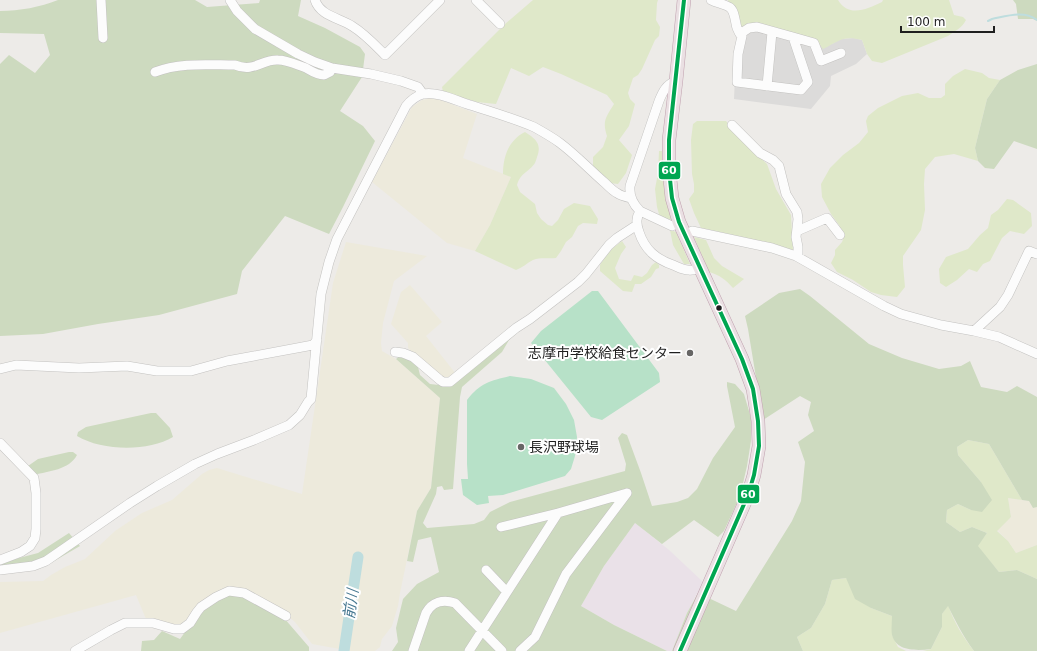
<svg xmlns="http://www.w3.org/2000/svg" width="1037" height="651" font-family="'DejaVu Sans','Noto Sans JP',sans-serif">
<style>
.residential{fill:#dcdbda}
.industrial{fill:#eae1e8}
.farmland{fill:#edeadc}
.grass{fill:#dfe8c9}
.forest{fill:#cddabf}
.pitch{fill:#b7e1c8}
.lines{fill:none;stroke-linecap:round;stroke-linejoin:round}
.stream{stroke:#beddde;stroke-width:2}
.river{stroke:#beddde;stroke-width:11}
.minor-casing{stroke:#c3c2c0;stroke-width:10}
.highway-casing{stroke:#c0a1af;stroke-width:14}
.minor{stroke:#fcfcfc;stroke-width:9}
.highway{stroke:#eae0e3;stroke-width:13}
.bus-1-casing{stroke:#fff;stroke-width:7}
.bus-1{stroke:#00a651;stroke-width:4}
.bus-dot{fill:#1f1f1f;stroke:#fff;stroke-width:1.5}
.poi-dot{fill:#676665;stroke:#fff;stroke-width:1.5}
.labels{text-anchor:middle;stroke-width:4;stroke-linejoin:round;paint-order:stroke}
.poi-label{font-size:14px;fill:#1f1f1f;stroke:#fff;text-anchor:end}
.water-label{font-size:15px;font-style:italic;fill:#487992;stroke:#fff}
.line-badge{stroke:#fff;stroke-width:1.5}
.badge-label{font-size:11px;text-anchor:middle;font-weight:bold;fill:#fff}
</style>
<rect width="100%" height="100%" fill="#edebe8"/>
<!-- residential -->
<path class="residential" d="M749 24 832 44 840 39 854 38 862 40 867 54 856 64 831 76 830 86 811 109 734 99 737 35Z"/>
<!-- industrial -->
<path class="industrial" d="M635 523 669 550 703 582 687 613 672 651H667L614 625 581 606 604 566Z"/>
<!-- farmland -->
<path class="farmland" d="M430 98 438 99 477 114 463 158 511 177 490 225 475 251 447 243 372 182 412 107 422 100Z
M346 242 427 256 394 281 383 323 381 343 382 351 396 359 440 398 431 488 417 511 400 593 398 606 392 626 382 639 380 647 375 651H351L312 644 295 622 283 612 229 587 222 589 212 596 177 628 168 623 157 619H146L136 595 0 633V582L43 581 51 575 65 567 85 559 115 531 142 513 172 500 202 474 209 470 217 468 302 494 333 283Z
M410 285 442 322 426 336 456 374 445 382 437 377 408 348V343L391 324 401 292Z
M1008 498 1029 501 1033 508 1037 507V545L1016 553 1008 541 997 530 1011 517Z"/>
<!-- grass -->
<path class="grass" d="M533 0H658L657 3 656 20 660 27 659 36 655 40 642 69 638 75 633 78 628 93 630 99 635 104 629 126 619 140 632 155 626 173 618 184 609 183 593 168V157L603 147 607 136C602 121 606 117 614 104L607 95 561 74 543 67 529 76 511 68 496 104 477 102 443 92 442 87 505 24Z
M728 0H838C849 18 867 9 882 2L883 0H949L954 15 963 17 966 20C962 28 955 31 948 36L882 63 872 61 867 54 862 40C843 35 839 41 823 49L816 40 757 25 737 35 731 17Z
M965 69 982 73 989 78 1000 80 987 99 975 148 978 161 954 154 935 157 925 169 924 184 925 210 921 230 903 256V265L905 287 897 297 881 295 871 292 853 280 837 272 831 263 835 255V250L842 242 844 237 839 225 831 214 822 197 821 184 830 168 843 155 859 143 868 132 866 121 868 116 878 108 902 96 918 93 929 98H941L945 95V84L953 76Z
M697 121H726L738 136 767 164 776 189 791 215 793 251 774 244 701 228 694 213 689 199 694 192V184L692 174 691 140 693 124Z
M525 132C536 139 542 144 537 157 537 158 535 163 535 163 528 173 521 172 517 185L520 192 535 204 537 213 541 219 548 225 552 226 558 220 564 209 574 203 590 206 598 219 597 224 583 223 578 226 572 237 566 242 561 251 556 258C548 259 541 257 533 260 527 263 522 268 516 270L475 251 490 225 511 177 503 174C503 156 509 140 525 132Z
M659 151H662C663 177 666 196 673 220L660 218 657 207 655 189 658 173Z
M1007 199 1013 200 1031 213 1032 226 1024 234 1010 231 1002 238 990 261 983 264 977 272 969 269 957 280 946 287 940 283 939 269 946 257 968 249 980 235 988 228 991 215 998 210Z
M670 230 676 232 690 264H684L673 245Z
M694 237 706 240 714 258 722 266 744 279 733 288C726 280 720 275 709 272Z
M622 241 626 247 621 254 615 268 619 279 631 281 634 275 642 277 647 273 652 265 656 262 659 265V268L656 269 651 277 641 284H635L632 292 623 291 600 271V265L609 251Z
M968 440 989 444 1022 500 1008 498 1011 517 997 531 1008 541 1016 553 1037 545V579L1017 570 999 572 977 546 987 533 972 527 960 532 946 522 947 510 958 504 971 510 981 482 958 455 957 447Z
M846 578 871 608 892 616V635L898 647 906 651H803L797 637 811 628 825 604 832 580Z
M948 605C954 622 963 637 974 651H923L931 649 942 627V614Z"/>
<!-- forest -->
<path class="forest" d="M58 0H195L207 7 259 3 260 0H301L298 16 325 28 360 47 365 54 362 77 340 111 363 126 375 141 343 207 329 234 285 216 242 271 237 294 159 315 98 324 43 334 0 336V64L9 55 35 73 50 55 44 34 0 33V11C20 11 40 7 58 0Z
M1013 0H1037V21L1033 19H1018L1016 4Z
M1037 64V149L1014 141 994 169 985 168 978 161 975 148 987 99 1000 80 1018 70Z
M800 289 810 296 869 344 902 358 939 369 961 366 970 361 981 387 1007 392 1017 386 1037 397V507L1033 508 1029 501 1022 500 989 444 968 440 957 447 958 455 981 482 992 500 982 512 971 510 958 504 947 510 946 522 960 532 972 527 987 533 978 546 999 572 1017 570 1037 579V651H974C963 636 956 622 948 606L942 614V627L931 649C916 651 896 651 892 635 891 629 892 622 892 616L871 608 855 599 846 578 832 580 825 604 811 628 797 637 803 651H672L687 613 698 593 736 611 792 521 801 501 805 462 798 442 814 431 808 415 811 402 800 396 763 420 748 329 745 316 779 293Z
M513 333 502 352 462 387 460 397 453 489 444 490 442 486 437 487 436 494 423 523 427 528 474 524 484 520 490 512 510 502 625 471 626 464 618 438 622 433 627 435 641 473 652 506 677 502 688 498 697 489 713 458 735 427 727 386V382L735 384 744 394 751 418V441L747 466 740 496 724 531 718 537 694 520 662 544 635 523 604 566 581 606 614 625 667 651H392L398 642 396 628 403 599 417 584 439 572 431 537 418 540 413 562 407 561 417 511 431 488 440 398 396 359 401 355 408 357 418 367 420 375 430 384 448 386Z
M151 413H156L170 428 173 437C148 452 102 451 77 436L78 432 86 427Z
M69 452H73L77 455C69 470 49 471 34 475L28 466 38 459Z
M69 533 80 546 49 564 0 574V563L38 553Z
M230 592 243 595 284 618 309 647V651H141L142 641 154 640 162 631 180 639 202 609Z"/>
<!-- pitch -->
<path class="pitch" d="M592 291H598L659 373 660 382 602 420 591 417 531 343 541 331Z
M510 376 531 379 554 388 566 404 574 420 577 437 575 456 571 469 565 476 503 495 488 496 489 503 477 505 463 495 461 479H468L467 464V400C480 383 490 381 510 376Z"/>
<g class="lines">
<!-- stream -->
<path class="stream" d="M988 21 992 19C1007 16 1024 10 1037 20"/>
<!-- river -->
<path class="river" d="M344 651 358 557"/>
<!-- minor casing -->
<g class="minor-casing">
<path id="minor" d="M101 0 103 38
M230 0 237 11 255 29 298 54 315 62 332 68 371 74 401 81 418 87 423 94
M315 0C320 16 340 18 352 26 365 34 375 45 385 55L440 0
M476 0 500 24
M711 0C717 3 724 4 729 7 735 10 735 22 737 28 738 31 740 34 742 36L738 54 737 82 801 90 808 82 793 37 757 27 749 28 740 34
M793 37 814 43 821 61 841 53
M155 72C180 62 209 65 235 65 254 73 262 59 278 60 287 60 297 65 306 68 311 71 317 75 324 75 326 74 328 73 330 72L332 68
M767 86 772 32
M732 125 760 153 773 160 779 166 786 194 797 212 798 219 796 237 798 247V257
M640 211C636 218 636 223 639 232 645 250 656 259 673 265 678 267 683 270 688 270 692 271 697 269 701 268
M672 226 640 211C633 204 629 195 630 186L659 101C663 91 666 85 676 81
M692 231 772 248 796 256 884 306 901 314 941 325 974 331 999 337 1037 354
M797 231 827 218 840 235
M974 331 1000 307 1008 295 1029 251 1037 254
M395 352 403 353 413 357 440 380 443 382H450L516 328 530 319 578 282 586 274 609 245 617 238 637 225
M0 369 16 365 79 368 127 366 157 371H191L227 361 313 345 317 340
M0 443 34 478 36 493V529L35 538 30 546 21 552 0 560
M501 527 558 513
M0 570 33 566 46 561 130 503 157 486 195 464 217 454 254 440 289 425 300 415 308 402 311 399 321 294 329 262 337 239 406 106C410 101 416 96 423 94 436 91 455 100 467 104 489 111 513 118 534 127 543 132 552 137 560 143 576 155 590 170 605 183 609 187 613 191 617 193 621 196 626 197 631 198
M486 570 507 592
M75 651 111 630 125 623H153L174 629H182L190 623 197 612 201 607 216 597 229 591 244 593 286 616
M413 651 426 613C432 602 443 599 455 603L502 651
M469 651 558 513 627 493
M520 651 535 637 566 574 627 493"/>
</g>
<!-- highway casing -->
<g class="highway-casing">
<path id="highway" d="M680 651 748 495 754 475 759 446 758 421 753 389 742 359 679 222 672 198 669 170V140L676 81 684 0"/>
</g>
<!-- minor -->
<use href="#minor" class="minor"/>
<!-- highway -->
<use href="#highway" class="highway"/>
<!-- bus-1 casing -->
<g class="bus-1-casing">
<path id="bus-1" d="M680 651 748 495 754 475 759 446 758 421 753 389 742 359 679 222 672 198 669 170V140L684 0"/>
</g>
<!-- bus-1 -->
<use href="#bus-1" class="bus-1"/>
</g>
<!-- markers -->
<circle class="bus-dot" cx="719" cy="308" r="3.5"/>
<g class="poi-dot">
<circle cx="690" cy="353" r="4"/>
<circle cx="521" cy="447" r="4"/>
</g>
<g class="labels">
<!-- poi labels -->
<g class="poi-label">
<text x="682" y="358">志摩市学校給食センター</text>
<text x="529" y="452" text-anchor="start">長沢野球場</text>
</g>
<!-- water labels -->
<g class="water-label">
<text transform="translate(351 604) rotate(-82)" y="5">前川</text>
</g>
</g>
<g class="line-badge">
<rect x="658" y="161" width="23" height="19" rx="4" fill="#00a651"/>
<rect x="737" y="484" width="23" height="20" rx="4" fill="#00a651"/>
</g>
<g class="badge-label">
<text x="669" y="174">60</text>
<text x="748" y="498">60</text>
</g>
<!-- scale -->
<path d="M901 26v6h93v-6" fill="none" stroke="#1f1f1f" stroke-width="2"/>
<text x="907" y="26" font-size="12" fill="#1f1f1f" stroke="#ffffff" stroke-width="3" paint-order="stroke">100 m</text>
</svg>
